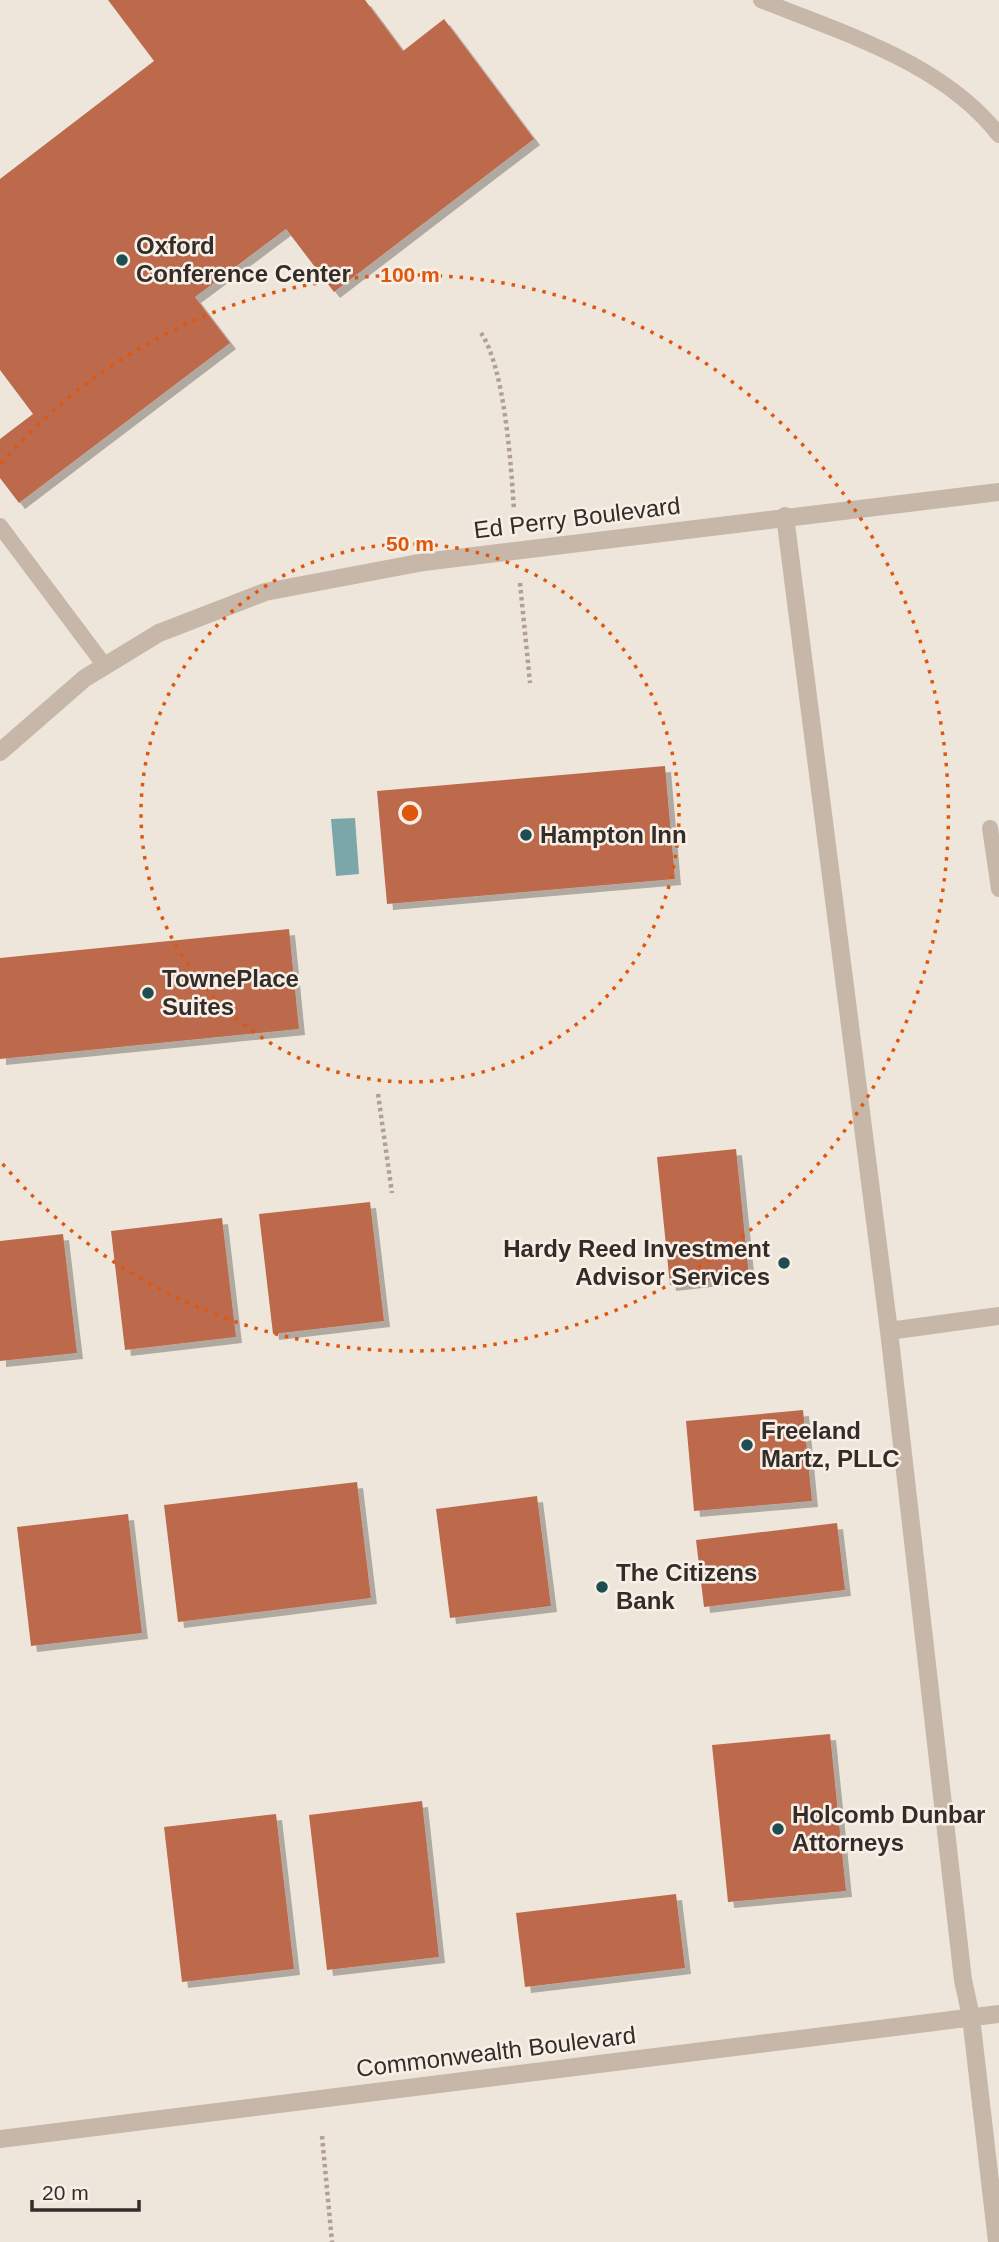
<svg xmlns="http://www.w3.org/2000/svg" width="999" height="2242" font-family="Arial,sans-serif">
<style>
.water{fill:#7ca7aa}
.building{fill:#bc6b4c;filter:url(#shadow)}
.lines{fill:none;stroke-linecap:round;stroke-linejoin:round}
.path{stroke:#b2a192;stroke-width:4.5;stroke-dasharray:3.5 3.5;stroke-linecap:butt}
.lane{stroke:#c7b7a8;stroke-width:16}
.street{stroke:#c7b7a8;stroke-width:18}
.ring{fill:none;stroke:#df570d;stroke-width:3.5;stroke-dasharray:3.5 7}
.poi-dot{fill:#204d52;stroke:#f8f0e7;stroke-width:2.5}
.labels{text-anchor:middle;stroke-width:5;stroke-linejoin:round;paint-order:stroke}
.poi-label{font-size:24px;font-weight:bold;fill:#342c28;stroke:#f8f0e7;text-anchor:start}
.street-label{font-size:24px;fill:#342c28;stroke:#f8f0e7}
.centre{fill:#df570d;stroke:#f8f0e7;stroke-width:3.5}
.ring-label{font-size:21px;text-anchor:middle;font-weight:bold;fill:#df570d;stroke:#f8f0e7;stroke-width:5;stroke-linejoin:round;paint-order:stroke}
</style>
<defs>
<filter id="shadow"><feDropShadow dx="6" dy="6" stdDeviation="0" flood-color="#0004"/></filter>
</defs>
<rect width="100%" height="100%" fill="#efe6db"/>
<!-- water -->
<path class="water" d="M355 818 359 874 336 876 331 819Z"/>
<!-- building -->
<path class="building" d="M108 0H365L403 51 444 19 534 139 334 292 286 229 195 297 230 343 19 503 0 478V439L33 414 0 370V179L154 61Z
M665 766 675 879 387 904 377 791Z
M289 929 299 1029 0 1059V958Z
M736 1149 749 1276 670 1285 657 1157Z
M370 1202 384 1321 273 1334 259 1214Z
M222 1218 236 1337 125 1350 111 1231Z
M63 1234 77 1353 0 1361V1241Z
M803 1410 812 1501 694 1511 686 1421Z
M357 1482 371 1598 178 1622 164 1505Z
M537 1496 551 1606 450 1618 436 1509Z
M128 1514 142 1633 31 1646 17 1527Z
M837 1523 845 1590 704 1607 696 1540Z
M830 1734 846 1891 728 1902 712 1745Z
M422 1801 439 1957 327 1970 309 1815Z
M276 1814 294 1969 182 1982 164 1827Z
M676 1894 685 1968 525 1987 516 1913Z"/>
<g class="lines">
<!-- path -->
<path class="path" d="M481 333C505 368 511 466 514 510
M520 583 530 683
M378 1094 392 1193
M322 2136 332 2242"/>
<!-- lane -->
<path class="lane" d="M761 0C844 34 942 62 999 135
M0 526 105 666
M990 828 999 889"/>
<!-- street -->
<path class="street" d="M785 516 889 1331 963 1980 971 2017 997 2242
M0 752 85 678 159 633 265 592 424 562 999 492
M889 1331 999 1316
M0 2139 999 2014"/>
</g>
<!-- distance rings -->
<g class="ring">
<circle cx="410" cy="813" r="269"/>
<path d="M1 464A538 538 0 1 1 1 1162"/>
</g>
<!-- markers -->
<g class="poi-dot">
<circle cx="122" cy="260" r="7"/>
<circle cx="526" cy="835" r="7"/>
<circle cx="148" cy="993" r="7"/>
<circle cx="784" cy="1263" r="7"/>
<circle cx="747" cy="1445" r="7"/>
<circle cx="602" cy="1587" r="7"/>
<circle cx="778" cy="1829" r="7"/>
</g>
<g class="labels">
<!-- poi labels -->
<g class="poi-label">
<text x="136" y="254">Oxford<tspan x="136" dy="28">Conference Center</tspan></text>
<text x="540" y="843">Hampton Inn</text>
<text x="162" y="987">TownePlace<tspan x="162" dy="28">Suites</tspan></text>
<text x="770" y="1257" text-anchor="end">Hardy Reed Investment<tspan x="770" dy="28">Advisor Services</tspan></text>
<text x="761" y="1439">Freeland<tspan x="761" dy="28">Martz, PLLC</tspan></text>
<text x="616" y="1581">The Citizens<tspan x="616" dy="28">Bank</tspan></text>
<text x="792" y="1823">Holcomb Dunbar<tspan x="792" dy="28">Attorneys</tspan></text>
</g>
<!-- street labels -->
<g class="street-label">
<text transform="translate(577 518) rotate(-7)" y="8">Ed Perry Boulevard</text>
<text transform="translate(496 2052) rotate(-7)" y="8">Commonwealth Boulevard</text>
</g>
</g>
<circle cx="410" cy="813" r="10" class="centre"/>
<g class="ring-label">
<text x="410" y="282">100 m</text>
<text x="410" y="551">50 m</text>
</g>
<!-- scale -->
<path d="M32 2200v10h107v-10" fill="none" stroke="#342c28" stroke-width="3.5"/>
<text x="42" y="2200" font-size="21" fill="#342c28" stroke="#f8f0e7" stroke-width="5" paint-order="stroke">20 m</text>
</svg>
